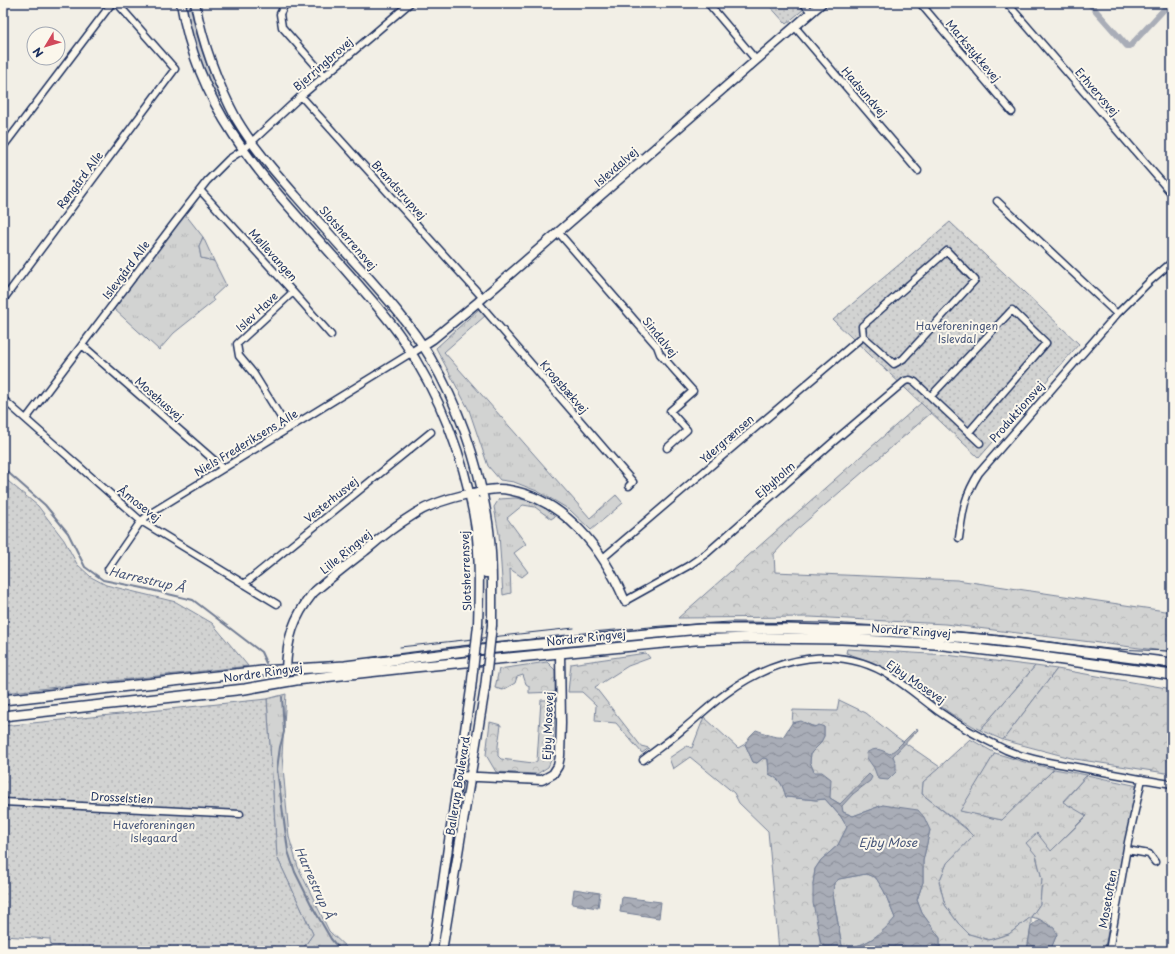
<svg xmlns="http://www.w3.org/2000/svg" width="1175" height="954" font-family="'Playpen Sans',sans-serif">
<style>
.grass{fill:url(#grass-tufts);stroke:#768198}
.forest{fill:url(#forest-crowns);stroke:#768198}
.park{fill:#d2d3d2;stroke:#768198}
.garden{fill:url(#garden-dots);stroke:#768198}
.water{fill:url(#water-waves);stroke:#707b93;fill-rule:evenodd}
.lines{fill:none;stroke-linecap:round;stroke-linejoin:round}
.stream{stroke:#707b93;stroke-width:2}
.canal{stroke:#a9adb7;stroke-width:6}
.street-casing{stroke:#1b2f5e;stroke-width:9}
.secondary-casing{stroke:#1b2f5e;stroke-width:11}
.primary-casing{stroke:#1b2f5e;stroke-width:12}
.street{stroke:#fbf7ec;stroke-width:6}
.secondary{stroke:#fbf7ec;stroke-width:8}
.primary{stroke:#fbf7ec;stroke-width:9}
.tram{stroke:#1b2f5e;stroke-width:1}
.secondary-bridge-casing{stroke:#1b2f5e;stroke-width:11;stroke-linecap:butt}
.secondary-bridge{stroke:#fbf7ec;stroke-width:8}
.labels{text-anchor:middle;stroke-width:4;stroke-linejoin:round;paint-order:stroke}
.street-label{font-size:11px;fill:#1b2f5e;stroke:#fbf7ec}
.park-label{font-size:11px;fill:#49587b;stroke:#fbf7ec}
.water-label{font-size:12px;font-style:italic;fill:#465579;stroke:#fbf7ec}
</style>
<defs>
<pattern id="grass-tufts" width="24" height="20" patternUnits="userSpaceOnUse"><rect width="24" height="20" fill="#d2d3d2"/><path d="M3 7l-1-3M5 7V3M7 7l1-3M15 17l-1-3M17 17v-4M19 17l1-3" fill="none" stroke="#b4b5b7"/></pattern>
<pattern id="forest-crowns" width="20" height="18" patternUnits="userSpaceOnUse"><rect width="20" height="18" fill="#d2d3d2"/><path d="M2 6a3 3 0 1 1 6 0M12 15a3 3 0 1 1 6 0" fill="none" stroke="#b4b5b7"/></pattern>
<pattern id="garden-dots" width="8" height="8" patternUnits="userSpaceOnUse"><rect width="8" height="8" fill="#d2d3d2"/><path d="M2 2h.1M6 6h.1" fill="none" stroke="#b4b5b7" stroke-width="1.8" stroke-linecap="round"/></pattern>
<pattern id="water-waves" width="16" height="10" patternUnits="userSpaceOnUse"><rect width="16" height="10" fill="#a9adb7"/><path d="M0 5q4-4 8 0t8 0" fill="none" stroke="#898d98"/></pattern>
</defs>
<rect width="100%" height="100%" fill="#f2efe6"/>
<filter id="ink" filterUnits="userSpaceOnUse"><feTurbulence type="fractalNoise" baseFrequency=".025" numOctaves="2"/><feDisplacementMap in="SourceGraphic" scale="8" xChannelSelector="R" yChannelSelector="G"/><feConvolveMatrix kernelMatrix="1 2 1 2 8 2 1 2 1" color-interpolation-filters="sRGB"/></filter>
<g filter="url(#ink)">
<!-- grass -->
<path class="grass" d="M184 3H190C195 35 206 66 220 96L215 99 192 39Z
M185 214 203 237 199 246 201 258 214 261 226 285 212 298 214 301 174 333 159 350 114 309Z
M479 309 485 316 444 352 590 518 616 495 623 503 591 530 570 510 555 501 537 491 514 482 500 480 488 466 469 410 436 348Z
M516 498 535 502 557 515 551 519 535 507 523 505 507 518 526 544 514 553 528 572 522 577 510 569 511 593 503 595 499 534 494 507 499 499Z
M1035 666 1057 669 1003 740 980 730Z
M286 694 282 755 289 837 298 867 329 931 350 951H301L313 934 277 857 267 699Z
M970 739 995 753 961 811 1002 820 1054 769 1087 775 1063 801 1087 815 1051 851 1036 855 1042 879 1040 904 1031 917 1009 934 989 940 969 934 958 923 945 905 939 882 947 863 972 836 966 828 922 794 923 782Z
M866 874 876 878 884 891 895 918C884 932 861 951 842 946L833 895 834 883 839 879Z"/>
<!-- forest -->
<path class="forest" d="M921 403 931 413 795 531 774 554 775 572 957 580 1172 612V652L945 624 810 617 678 618Z
M847 649 946 655 1035 666 980 730 953 715 889 670 867 660 846 653Z
M646 653 650 658 628 666 595 687 641 746 649 748 642 753 616 723 595 721 596 705 582 692H568L571 664Z
M547 662 555 670V692L529 693V686L526 684 523 675 517 677 515 683 503 690 495 688 499 669Z
M1057 669 1172 689V774L1075 759 1003 740Z
M541 700H555L553 756 548 767 537 774 496 772 486 755 490 722 501 725 498 746V756L501 759 533 763 537 761Z
M839 700 866 713 895 736 940 767 923 782 922 794 966 829 973 836 947 863 939 882 945 905 958 923 969 934 989 940 1009 934 1031 917 1040 904 1042 879 1036 855 1026 843 1037 833 1051 851 1087 816 1063 802 1087 775 1138 786 1104 951H1050L1057 934 1039 919 1031 917V926L1027 951H940V938L922 913 917 900 923 882V861L930 830 883 805 853 816 843 812 840 804 830 798 814 772 810 762 811 753 820 744 824 736V727C810 728 806 721 792 723L793 710 837 711Z
M704 717 738 748 745 744 753 762 757 763 763 758 768 759 769 774C781 780 782 784 786 797L816 800 825 799 841 817 847 827 838 845 821 860 815 869 813 884 821 951H779L768 831 739 803 734 793 690 757 673 769 669 758 687 746 692 748Z
M995 753 1024 762 1054 769 1002 820 960 811Z"/>
<!-- park -->
<path class="park" d="M203 237 214 261 201 258 199 246Z"/>
<!-- garden -->
<path class="garden" d="M767 3H811L786 24Z
M950 222 1079 344 979 458 833 320Z
M3 477 38 506 64 540 77 564 91 577 106 585 176 602 212 623 248 666 3 693Z
M267 699 277 857 313 934 301 951H51L50 939 3 936V726Z"/>
<!-- water -->
<path class="water" d="M801 721 814 727 819 725 824 727V736L820 744 811 753 810 762 814 772H822L831 779 830 798 840 804 869 774 872 777 870 781 853 794 842 806 843 812 853 816 883 805 918 810 924 817 930 830 923 861V882L917 900 922 913 940 938V951H821V944L813 903V884L815 869 821 860 838 845 847 827 841 817 825 799 816 800 786 797C782 784 781 780 769 774L768 759 763 758 757 763 753 762 745 744 750 736 756 730C766 733 772 738 783 737L792 723ZM866 874 876 878 884 891 895 918C884 932 860 952 842 946L833 895 834 883 839 879Z
M917 728 918 730 893 756 896 764V772L888 780 878 779 874 768 867 758 866 753C876 747 879 749 890 754L897 748Z
M574 889 600 893 598 908 572 904Z
M622 897 661 902 659 918 620 912Z
M1039 919 1054 928 1057 934 1050 951H1027L1031 926Z"/>
<g class="lines">
<!-- stream -->
<path class="stream" d="M3 468 45 505 68 533 85 567 103 580 143 588 193 600 261 652 266 663
M282 697 284 732 280 747 277 769 288 851 295 872 312 906 331 939 341 951"/>
<!-- canal -->
<path class="canal" d="M1089 3 1127 46H1130L1170 3"/>
<!-- street casing -->
<g class="street-casing">
<path id="street" d="M288 3 284 6 280 14 282 27 325 76
M708 3 756 60
M803 3 811 12
M920 3 1012 112
M1007 3 1172 194
M3 7 6 3
M795 27 918 171
M301 96 482 297
M3 147 112 3
M200 190 293 292 331 335
M997 201 1117 314
M558 232 657 346 660 354 693 391 670 411 687 430 667 448
M3 300 175 69 117 3
M478 302 633 482 629 486
M82 345 223 468
M931 396 1012 310 1046 343 969 432
M3 399 141 521 277 604
M26 419 175 222 207 181 229 159 243 150 301 96 410 3
M288 429 254 374 239 356 237 344 293 292
M959 538C963 510 964 497 979 473L1117 314 1150 281 1172 262
M603 558 863 336 894 364 903 359 975 280 947 251 862 326 863 336
M108 569 141 521 151 513 411 353
M244 584 431 432
M625 601 688 566 707 553 833 442 905 381 910 380 915 382 980 443
M643 760C656 750 669 741 682 730 697 718 712 703 728 692 776 657 840 643 892 677 908 687 923 700 938 711 959 726 983 739 1006 750 1027 759 1049 762 1071 766 1105 772 1138 779 1172 784
M3 802 240 814
M1127 850 1149 854 1155 862
M1109 951 1128 842 1142 779"/>
</g>
<!-- secondary casing -->
<g class="secondary-casing">
<path id="secondary" d="M181 3C200 120 275 190 349 274 367 295 386 315 401 337 440 394 466 461 476 529 480 560 479 593 478 625
M195 3C203 44 217 83 237 120 253 147 275 172 296 196 317 220 338 244 360 268 385 296 411 325 430 357 459 407 479 465 488 522 493 556 492 591 492 625
M411 353 433 339 478 302 822 3
M470 494 475 499 478 505 483 536 486 573
M286 670C287 639 293 618 313 593 330 578 347 565 365 551 381 537 398 524 416 513 431 504 447 499 464 495 478 492 495 487 509 490 566 500 604 551 625 601
M458 776 542 780 553 774 558 766 560 756 561 723 560 653
M433 951 471 689
M442 951 485 688"/>
</g>
<!-- primary casing -->
<g class="primary-casing">
<path id="primary" d="M3 700 262 671 345 666 465 651 700 629H787L899 632 991 640 1172 663
M3 716 245 689 296 680 414 667 695 640 748 638 842 639 935 644 1042 657 1172 675"/>
</g>
<!-- street -->
<use href="#street" class="street"/>
<!-- secondary -->
<use href="#secondary" class="secondary"/>
<!-- primary -->
<use href="#primary" class="primary"/>
<!-- tram -->
<path class="tram" d="M400 647 574 628
M370 658 592 632 662 626 731 622 829 623 913 628 983 634 1109 649 1172 651"/>
<!-- secondary-bridge casing -->
<g class="secondary-bridge-casing">
<path id="secondary-bridge" d="M485 688 492 625
M471 689 478 625"/>
</g>
<!-- secondary-bridge -->
<use href="#secondary-bridge" class="secondary-bridge"/>
</g>
</g>
<g class="labels">
<!-- street labels -->
<g class="street-label">
<text transform="translate(973 51) rotate(50)" y="4">Markstykkevej</text>
<text transform="translate(323 64) rotate(-41)" y="4">Bjerringbrovej</text>
<text transform="translate(864 92) rotate(49)" y="4">Hadsundvej</text>
<text transform="translate(1097 92) rotate(49)" y="4">Erhvervsvej</text>
<text transform="translate(616 167) rotate(-41)" y="4">Islevdalvej</text>
<text transform="translate(80 180) rotate(-53)" y="4">Røngård Alle</text>
<text transform="translate(399 190) rotate(48)" y="4">Brandstrupvej</text>
<text transform="translate(348 238) rotate(49)" y="4">Slotsherrensvej</text>
<text transform="translate(273 255) rotate(48)" y="4">Møllevangen</text>
<text transform="translate(126 270) rotate(-53)" y="4">Islevgård Alle</text>
<text transform="translate(257 312) rotate(-43)" y="4">Islev Have</text>
<text transform="translate(660 337) rotate(51)" y="4">Sindalvej</text>
<text transform="translate(564 387) rotate(49)" y="4">Krogsbækvej</text>
<text transform="translate(159 399) rotate(41)" y="4">Mosehusvej</text>
<text transform="translate(1017 412) rotate(-49)" y="4">Produktionsvej</text>
<text transform="translate(727 439) rotate(-41)" y="4">Ydergrænsen</text>
<text transform="translate(246 443) rotate(-31)" y="4">Niels Frederiksens Alle</text>
<text transform="translate(775 480) rotate(-41)" y="4">Ejbyholm</text>
<text transform="translate(331 500) rotate(-39)" y="4">Vesterhusvej</text>
<text transform="translate(139 504) rotate(38)" y="4">Åmosevej</text>
<text transform="translate(346 552) rotate(-39)" y="4">Lille Ringvej</text>
<text transform="translate(466 571) rotate(-92)" y="4">Slotsherrensvej</text>
<text transform="translate(911 631) rotate(4)" y="4">Nordre Ringvej</text>
<text transform="translate(586 638) rotate(-6)" y="4">Nordre Ringvej</text>
<text transform="translate(263 673) rotate(-8)" y="4">Nordre Ringvej</text>
<text transform="translate(916 682) rotate(34)" y="4">Ejby Mosevej</text>
<text transform="translate(548 726) rotate(-88)" y="4">Ejby Mosevej</text>
<text transform="translate(458 786) rotate(-81)" y="4">Ballerup Boulevard</text>
<text transform="translate(122 798) rotate(3)" y="4">Drosselstien</text>
<text transform="translate(1108 899) rotate(-80)" y="4">Mosetoften</text>
</g>
<!-- park labels -->
<g class="park-label">
<text x="957" y="330">Haveforeningen<tspan x="957" dy="13">Islevdal</tspan></text>
<text x="154" y="829">Haveforeningen<tspan x="154" dy="13">Islegaard</tspan></text>
</g>
<!-- water labels -->
<g class="water-label">
<text transform="translate(147 580) rotate(13)" y="4">Harrestrup Å</text>
<text x="888" y="847">Ejby Mose</text>
<text transform="translate(314 883) rotate(66)" y="4">Harrestrup Å</text>
</g>
</g>
<!-- margin -->
<rect width="1175" height="954" fill="none" stroke="#fbf7ec" stroke-width="16"/>
<rect x="8" y="8" width="1159" height="938" fill="none" stroke="#1b2f5e" stroke-width="1.5" filter="url(#ink)"/>
<!-- north arrow -->
<g transform="translate(46 46) rotate(232)"><circle r="19" fill="#fbf7ec" stroke="#a1a7b3"/>
<path d="M0-3L7 15L0 10L-7 15Z" fill="#d1495b"/>
<text y="-6" font-size="11" font-weight="bold" text-anchor="middle" fill="#1b2f5e">N</text>
</g>
</svg>
